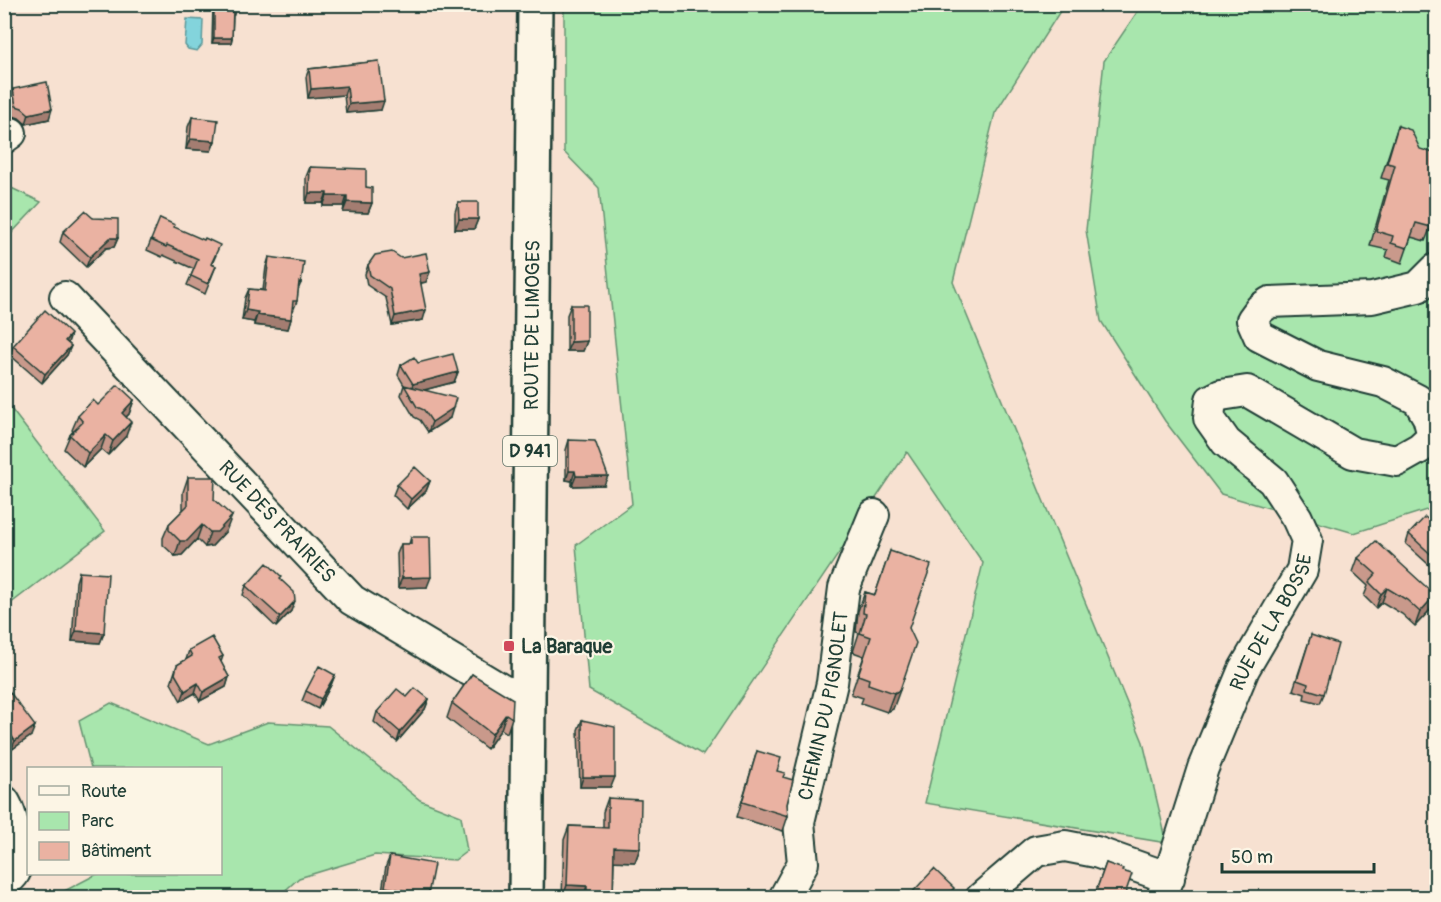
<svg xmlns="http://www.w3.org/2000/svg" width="1441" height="902" font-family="Pangolin,sans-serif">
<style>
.green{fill:#a8e6ad;stroke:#649270;stroke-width:1.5}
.water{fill:#83d4dc;stroke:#5b9899;stroke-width:1.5}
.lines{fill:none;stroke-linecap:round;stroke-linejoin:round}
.minor-casing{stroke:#1f3d34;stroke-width:34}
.major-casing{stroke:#1f3d34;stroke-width:38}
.minor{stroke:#fcf5e5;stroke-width:30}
.major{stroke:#fcf5e5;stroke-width:33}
.wall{fill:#c9998b;stroke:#1f3d34;stroke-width:1.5}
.shaded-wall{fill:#a47d71;stroke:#1f3d34;stroke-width:1.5}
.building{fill:#eab2a2;stroke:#1f3d34;stroke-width:1.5}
.poi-dot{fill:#d1495b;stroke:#fcf5e5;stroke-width:2}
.labels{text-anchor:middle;stroke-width:4.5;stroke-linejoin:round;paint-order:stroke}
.shield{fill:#fcf5e5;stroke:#617469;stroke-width:1.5}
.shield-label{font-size:18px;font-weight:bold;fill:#1f3d34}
.street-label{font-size:20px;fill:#1f3d34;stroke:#fcf5e5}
.poi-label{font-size:20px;font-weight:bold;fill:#1f3d34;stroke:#fcf5e5;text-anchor:start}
</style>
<rect width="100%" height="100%" fill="#f7e1d1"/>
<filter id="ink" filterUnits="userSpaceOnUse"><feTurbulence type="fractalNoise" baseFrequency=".0167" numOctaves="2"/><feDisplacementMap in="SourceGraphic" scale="12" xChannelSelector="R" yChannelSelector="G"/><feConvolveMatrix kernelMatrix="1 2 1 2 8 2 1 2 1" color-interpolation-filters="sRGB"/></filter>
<g filter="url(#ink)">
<!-- green -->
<path class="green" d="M564 5H1064L995 113 953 282 1143 742 1167 843 925 803 983 563 907 452 703 755 589 690 576 545 632 504 599 188 564 152Z
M1142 5H1436V507L1354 533 1221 494 1165 421 1101 321 1086 230 1104 61Z
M5 185 41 202 5 240Z
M5 401 105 531 6 607H4Z
M111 703 209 744 268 722 328 726 420 800 461 816 467 851 455 860 375 855 299 878 278 897H53L97 874H220V768H91L79 721Z"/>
<!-- water -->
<path class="water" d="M187 19 203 20 202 45 197 51 188 49 185 45Z"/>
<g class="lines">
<!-- minor casing -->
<g class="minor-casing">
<g id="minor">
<path d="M4 138 11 133"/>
<path id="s1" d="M65 297 352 600 504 691 528 695"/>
<path d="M4 801C12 813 23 859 15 872 13 876 8 880 4 882"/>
<path id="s2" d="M784 898 803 863 799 822 832 683 844 588 874 515"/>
<path d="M981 898 1036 851 1065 846 1096 852 1169 878"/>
<path id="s3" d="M1162 898 1203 768 1244 669 1302 570 1307 540 1297 518 1273 481 1226 442 1209 418 1211 400 1221 395 1247 391 1353 453 1397 461 1420 448 1433 436 1428 417 1418 400 1383 382 1318 366 1259 336 1252 320 1260 309 1270 302 1372 298 1418 287 1436 269"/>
</g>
</g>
<!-- major casing -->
<g class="major-casing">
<g id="major">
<path id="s4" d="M526 898 535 4"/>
</g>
</g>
<!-- minor -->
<use href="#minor" class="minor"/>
<!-- major -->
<use href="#major" class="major"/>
</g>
<!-- wall -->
<path class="wall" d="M213 4H236L234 15H233L232 38 231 43H212Z
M379 61 381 110 346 113 344 95 308 98 306 77 309 69Z
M13 89 49 119 26 124 19 118 13 116 9 99Z
M192 117 215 141 211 151 186 149 188 127Z
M1398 126 1431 227 1425 241 1411 237 1402 263 1386 257 1388 250 1370 246 1389 180 1381 178Z
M310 167 366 187 372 203 368 213 343 212 344 206H323V203H306V177Z
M458 202 478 219 474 229H455V212Z
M93 218 118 238 114 247 106 248 86 267 60 242 63 232Z
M174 227 216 255 212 264 216 266 205 294 187 285 194 269 163 255 162 257 147 250 151 240Z
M269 257 301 283 298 290 297 301 293 311H292L291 319 288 329 254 325V322L242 320 245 298 249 289 263 290 266 267Z
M368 265 426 282 421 283 423 320 392 325 386 298 367 285 365 274Z
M571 305 587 341 583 351H567V315Z
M68 343 71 346 67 355 42 383 10 355 13 346Z
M418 363 458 372 454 382 424 390 450 418 428 432 420 420 414 417 401 395 404 385 398 375 401 365Z
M134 400 129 414 126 417V436L108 455 101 449 83 467 64 449 70 435 73 431 72 430 78 416 98 405Z
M569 440 604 485 572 486V481L566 480V450Z
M188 477 214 500 226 531 212 546 205 547 197 539 182 555 175 556 163 545V538L169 524 183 510V492Z
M430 481 426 491 407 509 393 495 397 485Z
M1437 527V572L1406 544 1409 534Z
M411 537 427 587 398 588 397 554 401 544H409Z
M890 551 909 628 893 709 887 712 861 703 863 698 851 694 864 656 853 652 859 633 856 632 858 611 865 592 875 595Z
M1358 558 1435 595 1430 610 1415 626 1402 614 1382 602 1376 608 1364 596 1368 586 1353 572Z
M79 572 104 633 100 643 72 641 76 582Z
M281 580 291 611 276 627 243 595 246 586Z
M1311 635 1324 694 1320 703 1304 699 1305 694 1293 690Z
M189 650 223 656 221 662 229 677 226 687 200 701 195 693 181 701 171 683 177 665 186 660Z
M472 674 512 718 507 733 501 729 487 749 447 718 452 703Z
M335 675 331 685 318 709 302 701 306 691Z
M4 695 31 736 11 750 5 741 4 742Z
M407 697 429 699 425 709 397 742 374 722 377 712Z
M582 720 611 787H580L578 730Z
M757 751 783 777 788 816 783 831 737 817Z
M608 798 640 848 635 862 614 861 613 897H562L564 840 569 826 603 827V812Z
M390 856 428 895 427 897H381L386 866Z
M1106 863 1122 871 1124 897H1094Z"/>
<!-- shaded-wall -->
<path class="shaded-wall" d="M214 38H232L231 43H212Z
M347 86 344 95 308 98 311 89Z
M384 101 381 110 346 113 349 104Z
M52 109 49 119 26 124 29 114Z
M190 139 215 141 211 151 186 149Z
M309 193H327L323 203H306Z
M327 196H347L344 206H323Z
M347 202 372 203 368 213 343 212Z
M459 219H478L474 229H455Z
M110 238H118L114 247 106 248 86 267 90 257Z
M430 272 426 282 416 284 419 274Z
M246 310 258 312 254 322 242 320Z
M426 310 423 320 392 325 395 316Z
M257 315 291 319 288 329 254 325Z
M71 334 68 343 65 341Z
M587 341 583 351H567L571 342Z
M71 346 67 355 42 383 45 374Z
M458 372 454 382 409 394 413 384Z
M134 400 129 414 116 427 122 413Z
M453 408 450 418 428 432 432 422Z
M131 422 126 436 108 455 113 441Z
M106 435 101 449 83 467 88 453Z
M569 471H575L572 481 566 480Z
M576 476H608L604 485 572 486Z
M430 481 426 491 407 509 411 499Z
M232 516 226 531 212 546 205 547 210 532Z
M202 525 197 539 182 555 175 556 180 541Z
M431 577 427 587 398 588 402 578Z
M1387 588 1382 602 1376 608 1381 594Z
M1435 595 1430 610 1415 626 1420 612Z
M295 601 291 611 276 627 280 617Z
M76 631 104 633 100 643 72 641Z
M335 675 331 685 318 709 321 699Z
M229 677 226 687 200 701 203 692Z
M198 683 195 693 181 701 185 691Z
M900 690 893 709 887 712 894 693Z
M429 699 425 709 397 742 400 732Z
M506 714 501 729 487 749 492 734Z
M35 726 31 736 11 750 15 741Z
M9 732 5 741 4 742 6 734Z
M583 777H615L611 787H580Z
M614 847 640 848 635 862 609 861Z
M567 885 587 886 583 897H563Z
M954 888 951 897H945Z"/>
<!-- building -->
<path class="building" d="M214 4H236V10L233 9 232 38H214Z
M379 61 384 101 349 104 347 86 311 89 309 69Z
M47 82 52 109 29 114 22 108 16 106 13 89Z
M192 117 218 120 215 141 190 139Z
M1398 126 1411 130 1420 149 1437 154V206L1431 227 1416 223 1407 248 1391 243 1393 236 1376 231 1395 165 1387 163Z
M310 167 366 169V187L372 188V203L347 202V196H327V193H309Z
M458 202H478V219H459Z
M85 211 93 218 118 219V238H110L90 257 63 232Z
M160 218 175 225 174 227 204 240 205 238 220 245 211 264 216 266 208 284 191 276 198 259 167 245 166 247 151 240Z
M392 252 401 258 426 253 430 272 419 274 426 310 395 316 390 289 370 275 368 265 375 255Z
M269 257 304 262 301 283 299 282 297 301H293L291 319 257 315 258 312 246 310 249 289 265 291Z
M571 305H587V341L571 342Z
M45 310 71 334 65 341 71 346 45 374 13 346Z
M453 354 458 372 413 384 401 365 414 357 418 363Z
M118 385 134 400 122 413 131 422 113 441 106 435 88 453 70 435 83 422 78 416 93 400 98 405Z
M404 385 456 398 453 408 432 422 424 410 417 407Z
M569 440 595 441 608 476H576L575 471H569Z
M415 467 430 481 411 499 397 485Z
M188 477H215L214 500 232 516 217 532H210L202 525 187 541H180L169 530V524L188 505Z
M1425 517 1437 527V560L1409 534Z
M411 537H430L431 577 402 578 401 544H411Z
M1376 541 1435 595 1420 612 1407 600 1387 588 1381 594 1369 582 1376 574 1358 558Z
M890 551 931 565 909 628 916 643 900 690 894 693 868 684 869 679 858 675 871 637 860 633 866 614 863 613 865 592 875 595Z
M267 563 282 577 280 579 294 592 295 601 280 617 246 586Z
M79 572 108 574 104 633 76 631Z
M1311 635 1338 644 1324 694 1307 689 1308 684 1297 680Z
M212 637 223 656 219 658 229 677 203 692 198 683 185 691 175 674 177 665 192 656 189 650Z
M319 666 335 675 321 699 306 691Z
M472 674 513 699 512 718 506 714 492 734 452 703Z
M415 688 429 699 400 732 377 712 397 689 407 697Z
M9 691 35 726 15 741 9 732 6 734 4 732V695Z
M582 720 615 727V777H583Z
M757 751 781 758 777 771 785 773 783 777 793 780 787 804 788 816 742 802Z
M608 798 641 800 640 848 614 847 613 897H587V886L567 885 569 826 608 828Z
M390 856 434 864 428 895 385 887Z
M1106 863 1123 869 1122 871 1132 874 1124 897H1105L1095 894Z
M934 869 954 888 945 897H911L909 896Z
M1026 890 1045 897H1023Z"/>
</g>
<!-- markers -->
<rect class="poi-dot" x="503" y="640" width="12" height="12" rx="3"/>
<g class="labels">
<!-- shield labels -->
<rect class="shield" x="503" y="436" width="54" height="30" rx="4.5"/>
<g class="shield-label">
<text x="530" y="457">D 941</text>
</g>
<!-- street labels -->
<g class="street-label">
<text dy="7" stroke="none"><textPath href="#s4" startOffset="573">ROUTE DE LIMOGES</textPath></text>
<text dy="7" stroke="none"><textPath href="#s1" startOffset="309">RUE DES PRAIRIES</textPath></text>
<text dy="7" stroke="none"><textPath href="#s3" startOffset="298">RUE DE LA BOSSE</textPath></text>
<text dy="7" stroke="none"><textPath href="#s2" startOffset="200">CHEMIN DU PIGNOLET</textPath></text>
</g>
<!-- poi labels -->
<g class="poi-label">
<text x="521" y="653">La Baraque</text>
</g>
</g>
<!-- margin -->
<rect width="1441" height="902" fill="none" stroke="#fcf5e5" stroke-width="24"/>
<rect x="12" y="12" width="1417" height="878" fill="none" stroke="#1f3d34" stroke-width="2" filter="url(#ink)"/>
<!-- legend -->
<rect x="27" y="767" width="195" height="108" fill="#fcf5e5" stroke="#a4ab9e" stroke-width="1.5"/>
<rect x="39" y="786" width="30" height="9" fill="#fcf5e5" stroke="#a4ab9e" stroke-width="1.5"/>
<text x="81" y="797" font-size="18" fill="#1f3d34">Route</text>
<rect x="39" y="812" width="30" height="18" fill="#a8e6ad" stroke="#a4ab9e" stroke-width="1.5"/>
<text x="81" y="827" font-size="18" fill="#1f3d34">Parc</text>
<rect x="39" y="842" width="30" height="18" fill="#eab2a2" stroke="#a4ab9e" stroke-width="1.5"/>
<text x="81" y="857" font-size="18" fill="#1f3d34">Bâtiment</text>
<!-- scale -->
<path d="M1222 863v9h152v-9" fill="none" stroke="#1f3d34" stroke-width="3"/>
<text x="1231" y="863" font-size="18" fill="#1f3d34" stroke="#fcf5e5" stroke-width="4.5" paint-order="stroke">50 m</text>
</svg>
